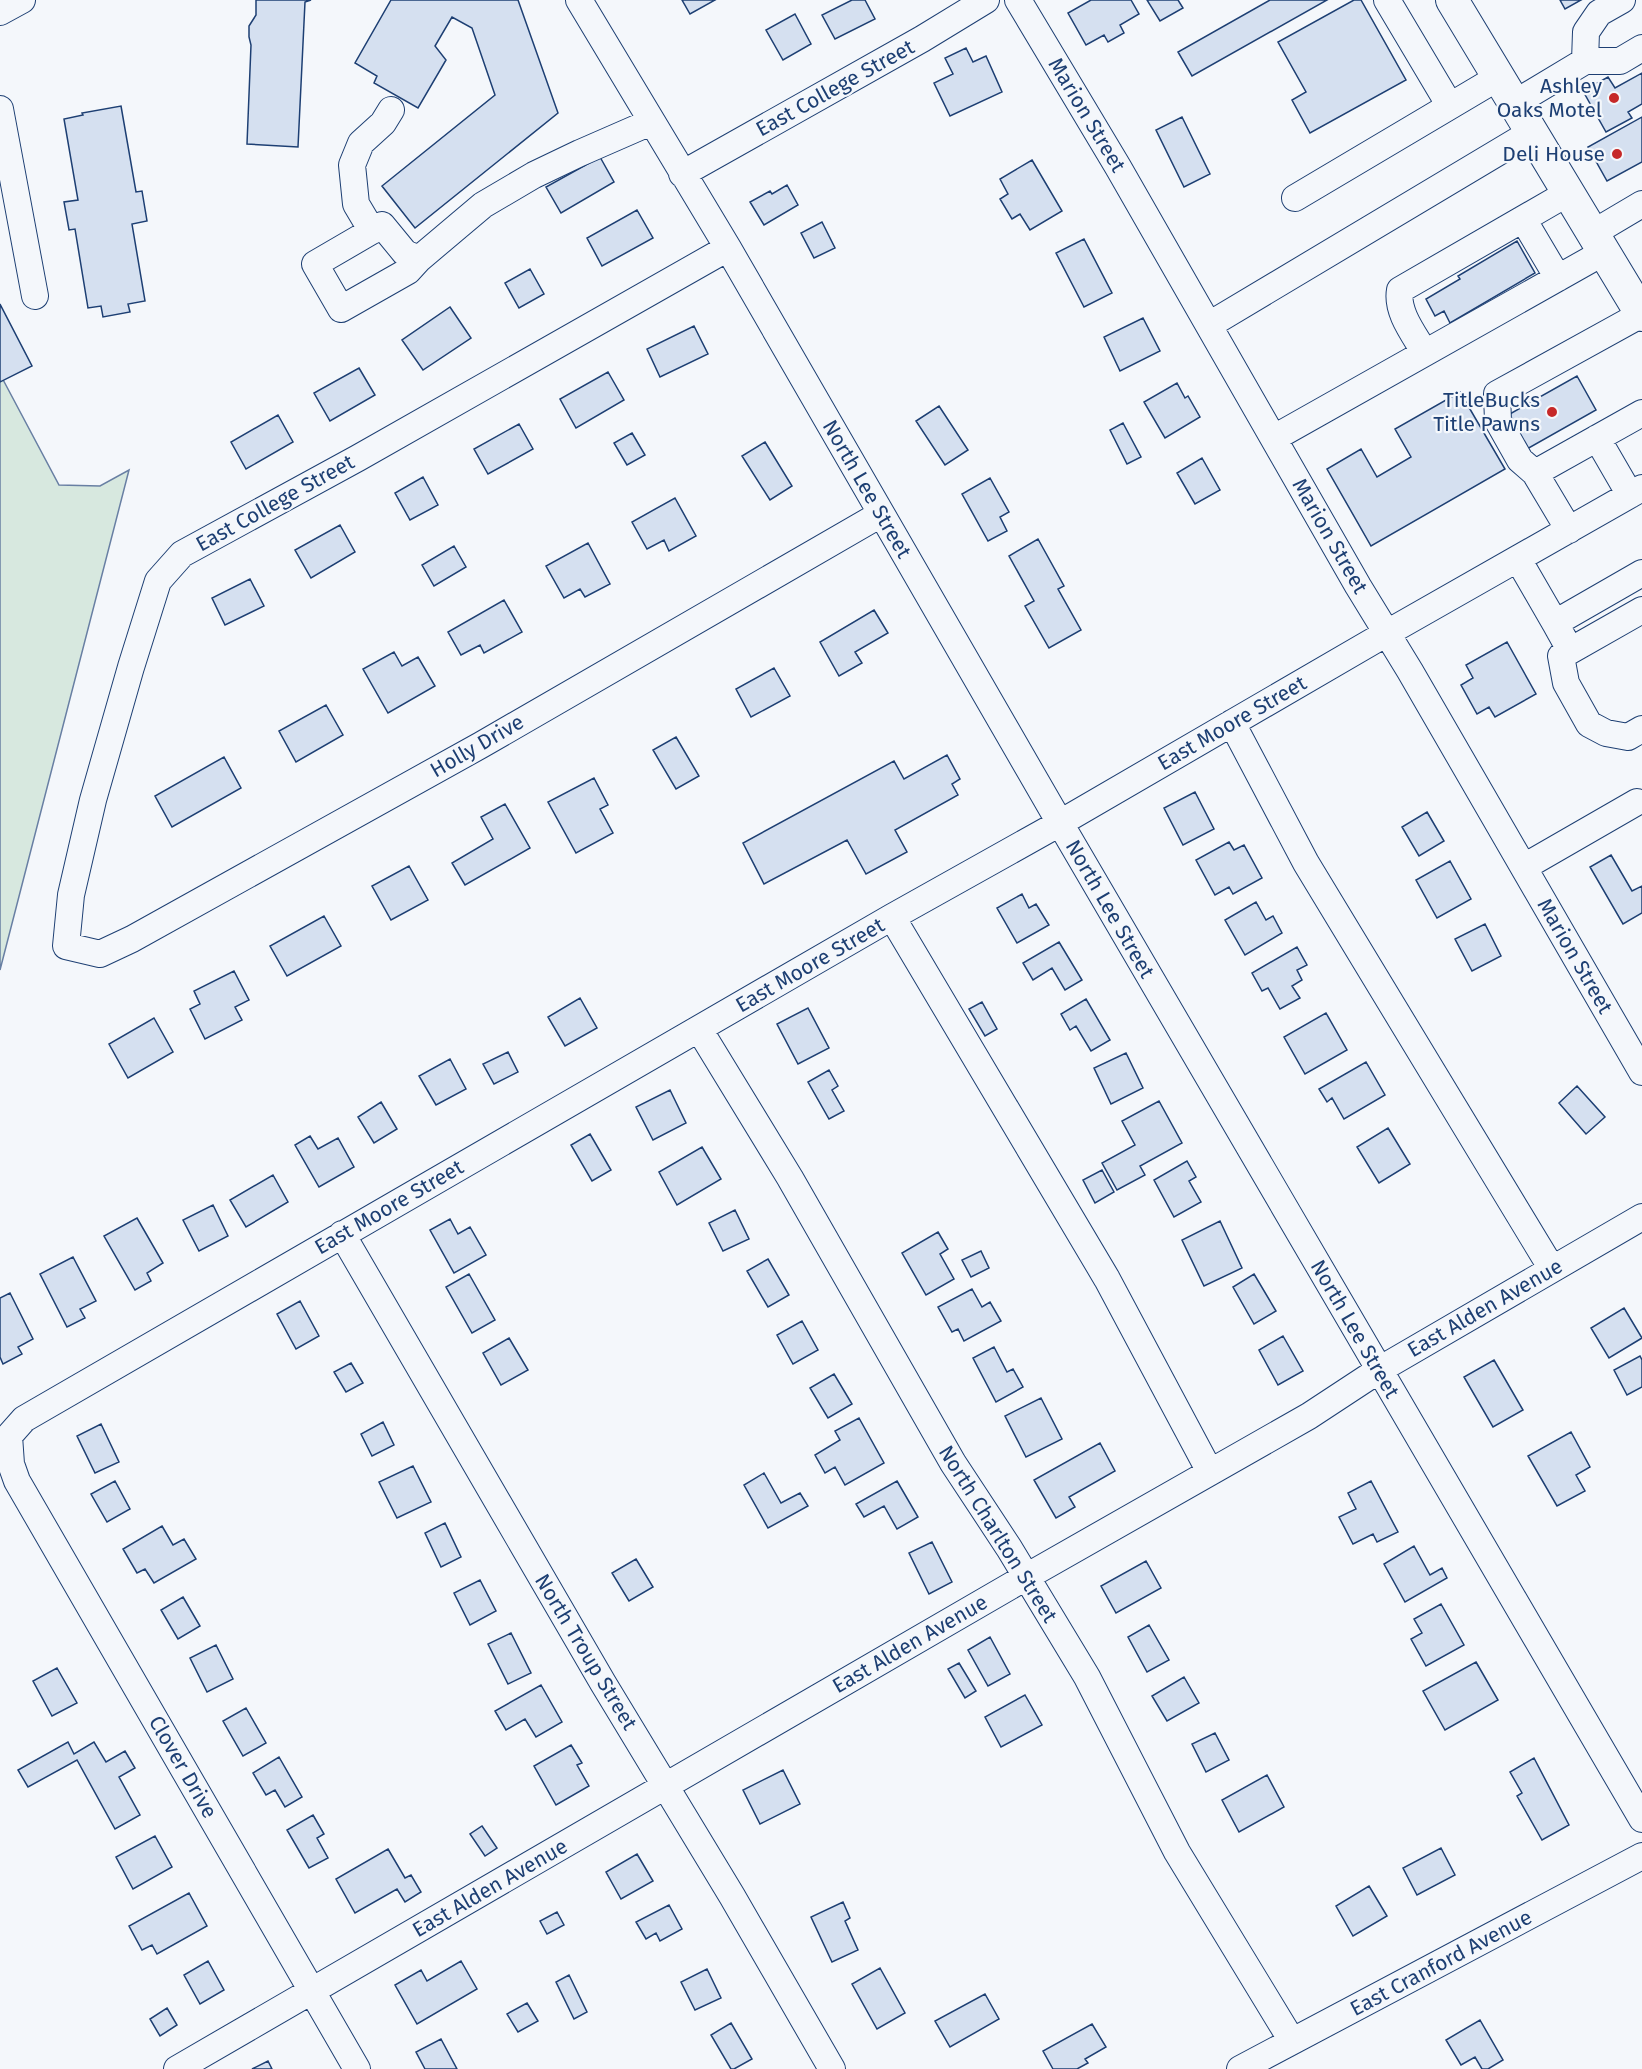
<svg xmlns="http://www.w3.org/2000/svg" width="1642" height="2069" font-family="'Fira Sans',sans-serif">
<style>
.green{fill:#d7e8df;stroke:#687fa3;stroke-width:1.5}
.building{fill:#d5e0f0;stroke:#1d3f73;stroke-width:1.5}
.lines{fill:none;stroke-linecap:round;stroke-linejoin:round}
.minor-casing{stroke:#1d3f73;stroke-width:28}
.major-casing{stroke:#1d3f73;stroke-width:34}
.minor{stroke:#f4f7fb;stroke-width:26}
.major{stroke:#f4f7fb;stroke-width:32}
.poi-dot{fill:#c62828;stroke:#f4f7fb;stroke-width:2}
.labels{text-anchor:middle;stroke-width:4.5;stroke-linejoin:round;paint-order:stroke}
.poi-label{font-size:21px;fill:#1d3f73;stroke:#f4f7fb;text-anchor:end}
.street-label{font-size:21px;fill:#1d3f73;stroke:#f4f7fb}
</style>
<rect width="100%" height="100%" fill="#f4f7fb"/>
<!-- green -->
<path class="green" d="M0 374 59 485 100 486 129 470 0 970Z"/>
<!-- building -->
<path class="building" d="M256 0H311L305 2 298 147 247 144 251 45 249 37V26L256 15Z
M391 0H518L558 113 415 228 382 186 495 95 472 28 452 17 435 46 446 60 418 108 374 83 377 76 355 63Z
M682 0H715L690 14Z
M852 0H865L875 19 835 39 822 15Z
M1091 0H1131L1139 14 1120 25 1124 33 1108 42 1104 35 1086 45 1068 13Z
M1147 0H1178L1183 8 1160 21Z
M1270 0H1327L1192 76 1178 52Z
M1354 0H1361L1406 80 1310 133 1292 100 1306 92 1278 42Z
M1560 0H1581L1565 9Z
M795 14 811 44 783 60 766 30Z
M966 48 973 62 986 56 1002 92 950 116 934 83 953 74 945 58Z
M1642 73V104L1628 112 1632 118 1606 132 1583 91 1608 77 1615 88Z
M121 106 136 192 142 191 147 221 132 224 145 301 128 304 130 312 103 317 101 306 88 308 75 229 69 230 64 202 78 200 64 119 83 115 82 113Z
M1182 117 1210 174 1184 187 1156 130Z
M1642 117V162L1607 181 1588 147Z
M600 157 614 182 561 213 546 187Z
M1032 160 1062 211 1030 230 1020 214 1012 219 1000 199 1008 194 1000 179Z
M787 185 798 205 764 225 750 202 770 191 772 194Z
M637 210 653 238 602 266 587 238Z
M822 222 835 248 814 258 801 233Z
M1084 239 1112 293 1084 307 1056 253Z
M1517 241 1535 273 1450 323 1444 311 1435 316 1426 299 1460 279 1458 276Z
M530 269 544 294 519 308 505 283Z
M0 304 32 366 0 382Z
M450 307 471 338 423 370 402 340Z
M1143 318 1160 351 1120 371 1104 337Z
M694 326 708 354 660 377 647 349Z
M359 368 375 395 330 421 314 393Z
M608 372 624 400 576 428 560 399Z
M1577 376 1596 410 1527 449 1508 415Z
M1177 383 1185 398 1188 396 1200 417 1165 438 1144 402Z
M1460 392 1505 469 1371 546 1327 469 1361 449 1377 477 1411 457 1395 429Z
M939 406 968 450 945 465 916 421Z
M278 415 293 442 246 469 231 442Z
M1123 423 1141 457 1127 464 1110 430Z
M519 424 533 449 488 474 474 449Z
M632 433 645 455 627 465 614 443Z
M765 442 792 486 770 500 742 456Z
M1202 458 1220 490 1195 504 1177 473Z
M423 477 438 505 410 520 395 493Z
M990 478 1009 512 1000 517 1007 531 988 541 962 494Z
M675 498 696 536 669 551 664 540 647 549 632 522Z
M340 525 355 552 311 578 295 550Z
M1038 539 1064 586 1058 589 1081 630 1049 648 1025 606 1034 601 1009 556Z
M588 543 610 584 585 597 580 589 564 598 546 566Z
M454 546 466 567 434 586 422 565Z
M250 579 264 606 225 625 212 598Z
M504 600 522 632 484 653 480 645 461 655 448 632Z
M874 610 888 633 855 652 862 663 839 676 820 642Z
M1507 642 1536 694 1495 717 1489 707 1477 714 1461 685 1473 678 1466 665Z
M394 652 402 666 418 657 435 686 388 713 363 669Z
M774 668 790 696 751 717 736 689Z
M326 705 343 735 296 762 279 731Z
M676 737 699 776 676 789 653 750Z
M947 755 960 779 952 784 958 795 895 830 907 852 866 874 847 840 764 884 743 843 894 761 904 779Z
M224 757 241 788 172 827 155 796Z
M594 778 608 805 600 809 613 833 576 853 548 802Z
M1195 792 1214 829 1183 845 1164 808Z
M505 804 530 848 465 885 452 863 493 839 481 817Z
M1427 812 1444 841 1419 856 1402 827Z
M1229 842 1234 850 1244 845 1262 878 1233 894 1229 887 1215 895 1196 860Z
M1611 855 1632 891 1642 886V913L1623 924 1590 867Z
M1450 861 1471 899 1437 918 1416 880Z
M409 866 428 900 391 920 372 886Z
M1022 894 1029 908 1036 904 1049 925 1017 943 997 908Z
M1256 902 1266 920 1273 916 1282 933 1245 955 1225 920Z
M324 916 341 946 287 976 270 946Z
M1485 924 1501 956 1472 971 1455 939Z
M1059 942 1082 980 1065 990 1052 968 1033 980 1023 963Z
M1297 947 1307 965 1297 970 1302 980 1292 986 1300 998 1280 1009 1268 988 1262 991 1252 973Z
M234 971 249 1000 235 1007 242 1020 205 1039 190 1009 200 1004 194 991Z
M580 998 597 1028 565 1046 548 1017Z
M1086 999 1110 1040 1091 1051 1076 1026 1070 1030 1061 1014Z
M982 1002 997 1029 985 1036 969 1009Z
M808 1008 829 1048 798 1064 777 1024Z
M1326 1013 1347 1050 1305 1074 1284 1037Z
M154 1018 173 1052 128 1078 109 1044Z
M508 1052 518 1072 494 1084 483 1064Z
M1126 1053 1143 1088 1111 1104 1094 1068Z
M450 1059 466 1089 436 1105 419 1076Z
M1366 1062 1385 1095 1344 1119 1332 1098 1327 1102 1319 1089Z
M829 1070 838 1086 832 1090 844 1111 829 1119 808 1082Z
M1577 1086 1605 1117 1586 1134 1559 1103Z
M670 1090 686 1123 653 1140 636 1107Z
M1159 1101 1182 1143 1140 1166 1145 1175 1117 1190 1102 1163 1135 1145 1122 1121Z
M381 1102 397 1129 374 1143 358 1117Z
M1388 1128 1410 1164 1379 1183 1357 1147Z
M590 1134 611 1170 592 1181 571 1145Z
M310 1136 318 1149 338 1138 354 1167 319 1187 295 1145Z
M702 1147 721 1179 677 1205 659 1172Z
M1187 1161 1196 1177 1189 1181 1201 1202 1174 1217 1154 1180Z
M1102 1170 1114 1192 1095 1203 1083 1180Z
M273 1175 288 1202 246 1227 230 1200Z
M213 1205 228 1236 199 1251 183 1220Z
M735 1210 749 1239 723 1251 709 1223Z
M137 1218 163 1263 147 1273 151 1281 135 1290 104 1236Z
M450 1219 458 1234 470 1227 486 1255 454 1273 430 1230Z
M1220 1221 1242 1268 1204 1286 1182 1240Z
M938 1232 948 1249 940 1254 954 1279 926 1295 902 1253Z
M981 1251 989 1268 971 1277 962 1260Z
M73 1257 96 1301 80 1309 85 1318 67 1327 40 1274Z
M768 1259 789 1295 768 1307 747 1271Z
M469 1274 495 1320 472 1333 446 1287Z
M1254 1274 1276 1311 1254 1324 1233 1287Z
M972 1289 982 1307 990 1302 1001 1321 964 1341 958 1329 952 1332 938 1307Z
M10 1293 33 1339 18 1347 22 1354 3 1364 0 1357V1298Z
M300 1301 319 1336 296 1349 277 1314Z
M1624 1308 1642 1338 1609 1358 1591 1328Z
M802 1321 818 1350 793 1364 777 1335Z
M1283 1336 1303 1371 1278 1385 1259 1350Z
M509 1338 528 1370 501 1385 483 1353Z
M994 1347 1007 1372 1013 1369 1023 1387 996 1402 973 1358Z
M1640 1356 1642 1360V1387L1627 1395 1614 1370Z
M1494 1360 1523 1410 1493 1427 1464 1377Z
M351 1363 363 1383 346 1392 334 1372Z
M834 1374 852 1404 828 1418 810 1388Z
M1041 1398 1062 1439 1026 1457 1005 1416Z
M859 1418 884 1463 845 1485 835 1467 825 1473 815 1455 840 1440 835 1431Z
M383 1422 394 1445 372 1456 361 1434Z
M101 1424 119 1462 95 1473 77 1436Z
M1571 1432 1590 1467 1576 1475 1585 1491 1557 1506 1528 1456Z
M1100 1443 1115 1471 1069 1497 1075 1507 1056 1518 1034 1480Z
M413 1466 431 1502 397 1518 379 1482Z
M764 1473 781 1503 800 1493 808 1506 768 1528 744 1485Z
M115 1481 130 1509 107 1522 91 1494Z
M897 1481 918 1517 897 1529 884 1506 864 1517 856 1504Z
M1371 1481 1398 1532 1377 1542 1373 1534 1353 1544 1339 1517 1356 1509 1348 1493Z
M445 1523 461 1557 441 1567 425 1533Z
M162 1526 173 1545 184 1539 196 1559 154 1583 145 1569 137 1573 123 1549Z
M932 1542 952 1582 929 1594 909 1553Z
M1414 1546 1430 1575 1442 1568 1447 1578 1405 1602 1384 1564Z
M636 1559 653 1587 629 1601 612 1573Z
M1146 1561 1161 1588 1116 1613 1101 1586Z
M480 1580 496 1611 470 1625 454 1593Z
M183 1597 200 1626 178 1639 161 1610Z
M1441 1604 1464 1645 1426 1666 1411 1639 1422 1633 1414 1619Z
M1149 1625 1169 1660 1147 1672 1128 1637Z
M511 1633 531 1673 508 1684 488 1644Z
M990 1637 1010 1674 988 1686 968 1650Z
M216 1645 233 1679 207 1692 190 1658Z
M1476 1662 1498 1700 1445 1730 1423 1691Z
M959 1663 976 1691 965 1698 948 1669Z
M57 1668 77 1703 52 1716 33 1681Z
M1184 1677 1199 1703 1167 1721 1152 1696Z
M541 1685 562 1722 536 1737 525 1719 506 1730 495 1711Z
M1025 1695 1042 1725 1001 1747 985 1717Z
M246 1708 266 1743 243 1756 223 1721Z
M1215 1733 1229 1760 1206 1772 1192 1744Z
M68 1742 74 1754 94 1742 106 1762 125 1751 135 1768 119 1777 140 1815 115 1829 77 1760 28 1787 18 1770Z
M571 1745 582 1763 577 1765 589 1786 556 1805 534 1766Z
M279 1757 302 1797 285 1807 275 1790 266 1795 253 1773Z
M1534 1758 1569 1825 1542 1840 1517 1796 1522 1793 1510 1772Z
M783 1770 800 1804 760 1824 743 1790Z
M1267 1775 1284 1807 1239 1832 1222 1800Z
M313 1815 324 1834 317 1838 328 1858 309 1868 287 1830Z
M482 1826 497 1848 485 1856 470 1834Z
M155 1836 172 1867 133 1889 116 1857Z
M1441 1848 1455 1875 1417 1895 1403 1868Z
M388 1849 405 1878 411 1875 421 1892 405 1902 397 1889 355 1913 336 1879Z
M637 1854 653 1881 621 1899 606 1872Z
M1369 1886 1387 1916 1353 1936 1336 1906Z
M189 1893 207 1926 157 1954 152 1945 142 1950 129 1926Z
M843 1902 850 1918 845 1921 858 1950 832 1962 811 1917Z
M669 1905 682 1929 660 1941 656 1933 646 1939 636 1922Z
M557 1912 564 1925 547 1934 540 1921Z
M208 1961 224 1990 200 2004 184 1975Z
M461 1961 477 1989 417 2024 395 1985 421 1970 427 1981Z
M880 1968 905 2013 877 2029 852 1984Z
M707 1969 721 1998 695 2010 681 1982Z
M569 1975 587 2012 574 2019 556 1982Z
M985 1994 999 2019 950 2047 935 2021Z
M527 2003 538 2021 518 2032 507 2014Z
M167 2008 177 2025 160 2036 150 2019Z
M1480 2020 1503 2060 1488 2069H1482L1475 2057 1461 2065 1446 2040Z
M731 2023 752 2059 734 2069H731L711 2035Z
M1092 2024 1106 2047 1085 2059 1088 2063 1077 2069H1053L1043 2051Z
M441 2039 457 2069H425L416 2052Z
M268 2061 272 2069H252Z"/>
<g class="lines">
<!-- minor casing -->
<g class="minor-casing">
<path id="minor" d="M579 0 728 248 1060 823 1642 1819
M1018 0 1118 167 1358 586 1410 671 1642 1072
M1387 0 1450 106
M0 12 22 0
M1585 61 1586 32 1599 13 1622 0
M1515 103 1585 61H1620L1642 48
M0 109 35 296
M682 174 922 39 986 0
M1295 198 1499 77
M1523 219 1558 278
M372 231 356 204 352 165 361 143 383 123 391 110
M1593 233 1642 204
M728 248 358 458 182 554 158 581 131 667 93 800 71 895 66 946 100 954 132 939 481 745 881 514
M419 259 405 253 382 225 315 264 341 309 408 271 419 259 483 205 534 175 580 153 651 122
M1209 325 1532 132
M1425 353C1414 334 1396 312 1400 290L1568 193
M1274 438 1604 252
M1597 438 1630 495
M1535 473 1642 413
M1569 530 1535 473 1520 460 1498 421 1497 394 1642 314
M1518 559 1555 623
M1642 610 1561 656 1566 683 1589 724 1606 733 1628 737 1642 729
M1570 650 1555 623 1642 573
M1232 723 1306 863 1552 1269
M1524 867 1637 802
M892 917 1107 1279 1210 1472
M699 1029 790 1178 953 1463 1009 1548 1087 1677 1177 1852 1292 2041
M342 1234 603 1683 732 1896 832 2069
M177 2069 1026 1577 1309 1416 1379 1370 1642 1217
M357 2069 17 1481 11 1464 9 1436 24 1419 892 917 1060 823 1387 633 1642 488
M1240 2069 1642 1856"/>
</g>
<!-- major casing -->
<g class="major-casing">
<path id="major" d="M1452 0 1642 315"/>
</g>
<!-- minor -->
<use href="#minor" class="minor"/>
<!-- major -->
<use href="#major" class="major"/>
</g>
<!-- markers -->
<g class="poi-dot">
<circle cx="1614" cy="98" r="6"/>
<circle cx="1617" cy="154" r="6"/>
<circle cx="1552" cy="412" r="6"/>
</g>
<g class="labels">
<!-- poi labels -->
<g class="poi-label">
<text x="1602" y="93">Ashley<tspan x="1602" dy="24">Oaks Motel</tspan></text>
<text x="1605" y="161">Deli House</text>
<text x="1540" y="407">TitleBucks<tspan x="1540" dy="24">Title Pawns</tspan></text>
</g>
<!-- street labels -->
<g class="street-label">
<text transform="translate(835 88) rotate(-29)" y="7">East College Street</text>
<text transform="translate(1087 115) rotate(59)" y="7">Marion Street</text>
<text transform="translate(867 489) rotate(60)" y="7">North Lee Street</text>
<text transform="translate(275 503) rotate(-29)" y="7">East College Street</text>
<text transform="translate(1330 536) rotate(60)" y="7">Marion Street</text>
<text transform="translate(1232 723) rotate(-30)" y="7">East Moore Street</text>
<text transform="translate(477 746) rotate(-30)" y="7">Holly Drive</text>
<text transform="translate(1110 909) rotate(60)" y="7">North Lee Street</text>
<text transform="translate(1575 956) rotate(60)" y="7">Marion Street</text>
<text transform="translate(810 965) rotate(-30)" y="7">East Moore Street</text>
<text transform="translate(389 1207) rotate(-30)" y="7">East Moore Street</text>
<text transform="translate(1485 1308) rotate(-30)" y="7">East Alden Avenue</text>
<text transform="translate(1355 1329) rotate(60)" y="7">North Lee Street</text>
<text transform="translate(998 1534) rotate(58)" y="7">North Charlton Street</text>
<text transform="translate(910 1644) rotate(-30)" y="7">East Alden Avenue</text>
<text transform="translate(586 1652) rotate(59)" y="7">North Troup Street</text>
<text transform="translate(183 1767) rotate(60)" y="7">Clover Drive</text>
<text transform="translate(490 1888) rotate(-30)" y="7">East Alden Avenue</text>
<text transform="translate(1441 1963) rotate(-28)" y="7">East Cranford Avenue</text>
</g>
</g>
</svg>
